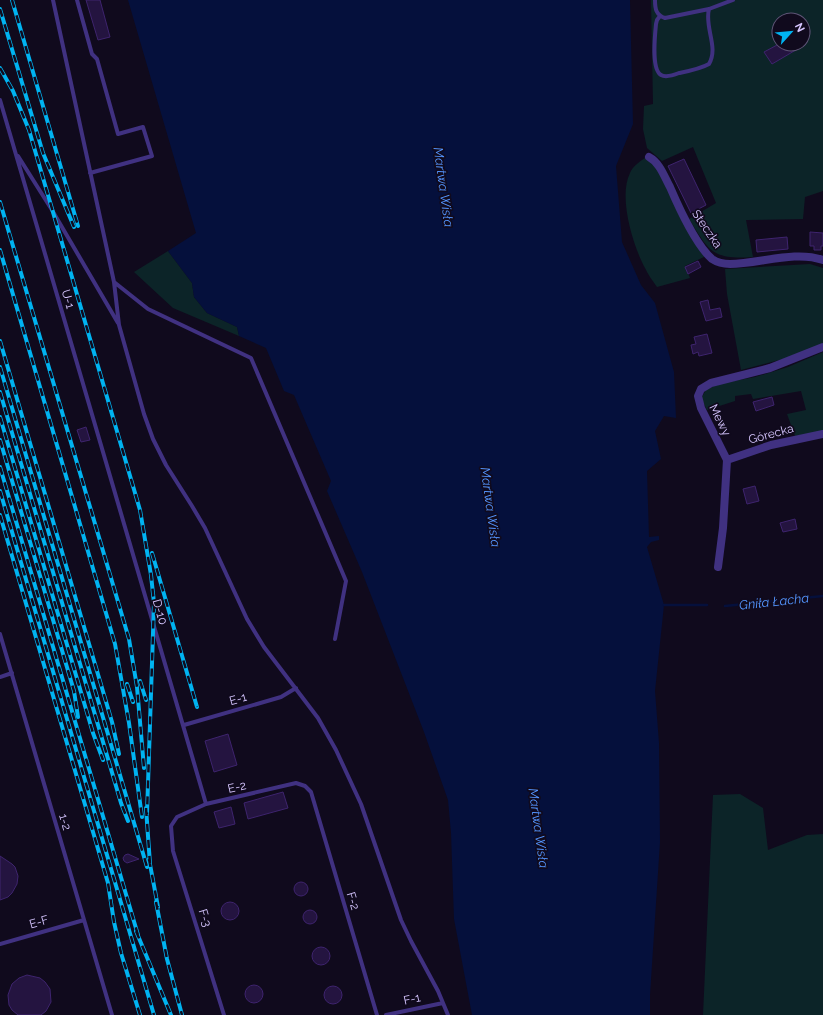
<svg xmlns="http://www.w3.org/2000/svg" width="823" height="1015" font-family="Raleway,sans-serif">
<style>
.green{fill:#0c2428;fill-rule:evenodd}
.water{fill:#05103c}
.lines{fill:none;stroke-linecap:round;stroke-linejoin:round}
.stream{stroke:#05103c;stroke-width:2.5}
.building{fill:#241440;stroke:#3e246e}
.service{stroke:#403181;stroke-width:4}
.minor{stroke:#403181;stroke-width:8}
.rail-casing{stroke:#00b3f1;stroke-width:4}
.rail{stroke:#100a1d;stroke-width:2.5;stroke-dasharray:8;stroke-linecap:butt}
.labels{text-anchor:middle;stroke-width:3.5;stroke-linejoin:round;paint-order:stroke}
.street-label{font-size:12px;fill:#d6c6ff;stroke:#100a1d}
.water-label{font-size:13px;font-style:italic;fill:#5495ff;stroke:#100a1d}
</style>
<rect width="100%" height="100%" fill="#100a1d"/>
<!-- green -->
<path class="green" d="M651 0H823V191L805 197 803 219 746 220 753 257C712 260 709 251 689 219L716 203 693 147 662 161 647 148 643 129 644 106 653 104ZM779 20H803V44H779Z
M645 158 656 164 706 256 685 266 690 278 657 287C653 281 648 275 645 268 633 246 618 197 630 173 633 166 639 162 645 158Z
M168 251 192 283 194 297 207 313 237 327 239 336 173 308 134 272Z
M810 264 823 268V344L795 356 741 370 727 294 725 269Z
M823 352V431L795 436 787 414 806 410 801 391 753 399 751 394 735 396V401L707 410 701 398 706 390 718 384 755 377 788 367Z
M740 794 763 808 768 850 807 835 823 834V1015H703L713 795Z"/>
<!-- water -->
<path class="water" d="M128 0H630L633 124 616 166 622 242 641 285 655 303 674 372 676 418 664 416 655 431 661 459 647 471 649 537 659 536V540L651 542 647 547 664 605 655 691 659 743 660 842 650 995V1015H472L454 919 451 833 448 800 424 732 362 572 327 491 331 481 294 395 284 391 266 348 239 336 237 327 207 313 194 297 192 283 168 251 196 233Z"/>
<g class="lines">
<!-- stream -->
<path class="stream" d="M664 605H707
M725 606 823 596"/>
</g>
<!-- building -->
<path class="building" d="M86 0H100L110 37 98 40Z
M779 44H806L772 64 764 52Z
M684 159 706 205 691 213 668 166Z
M810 232 823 233V246H821V250H814V246H810Z
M787 237 788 249 757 252 756 240Z
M698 261 701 267 688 274 685 267Z
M708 300 710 310 720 308 722 317 706 321 700 302Z
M707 334 712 353 699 356 698 352 693 354 691 345 696 344 694 337Z
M772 397 774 405 756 411 753 402Z
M86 427 90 440 81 442 77 430Z
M755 486 759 501 747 504 743 489Z
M795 519 797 529 783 532 780 523Z
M228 734 237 765 214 772 205 741Z
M283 792 288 808 248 819 244 803Z
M231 807 235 824 219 828 214 812Z
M128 854 139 859 127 863 124 861 123 858 125 855Z
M0 856 12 864 15 867 18 876 17 884 12 893 8 897 0 900Z
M294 889a7 7 0 1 1 14 0a7 7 0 1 1-14 0Z
M221 911a9 9 0 1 1 18 0a9 9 0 1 1-18 0Z
M303 917a7 7 0 1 1 14 0a7 7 0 1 1-14 0Z
M312 956a9 9 0 1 1 18 0a9 9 0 1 1-18 0Z
M27 975 40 978 45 982 50 989 51 1002 46 1011 41 1015H18L12 1010 9 1005 8 995 12 984 19 978Z
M245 994a9 9 0 1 1 18 0a9 9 0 1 1-18 0Z
M324 995a9 9 0 1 1 18 0a9 9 0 1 1-18 0Z"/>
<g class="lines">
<!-- service -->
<path class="service" d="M53 0 114 282 119 325 144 414 153 439 166 465 192 506 205 528 247 619 264 647 318 718 336 750 361 804 401 920 411 941 438 991 448 1015
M77 0 92 54 97 59 118 134 143 127 152 156 90 173
M655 0C655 9 656 15 665 18L709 9 733 0
M660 16 657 20 656 24C655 35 651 69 661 75 666 78 674 75 679 73 689 71 700 69 709 64 719 47 704 27 709 9
M0 100 206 804
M18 156 52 210 118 323
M114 282 148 309 251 358 346 581 335 639
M0 634 112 1015
M0 677 12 673
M184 725 281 697 296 688
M0 944 84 920
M224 1015 173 851 171 826 177 817 206 804 296 783 305 786 311 792 377 1015
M386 1015 443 1003"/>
<!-- minor -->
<path class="minor" d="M649 157C660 163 664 176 670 187 679 208 695 244 712 259 718 263 723 264 730 264 759 264 795 250 823 260
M727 460 771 445 823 434
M718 567 723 528 727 460 701 408 698 396 701 389 711 383 770 368 823 347"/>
<!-- rail casing -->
<g class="rail-casing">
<path id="rail" d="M12 0 78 226
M0 9 43 153 74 227
M0 68 13 91 29 130 140 510 151 575 154 603 147 814
M0 202 129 639 137 687 144 768
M0 250 115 644 129 723 142 817
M0 341 112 722 119 754
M0 367 147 867
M0 392 121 803 128 821
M0 417 93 733 103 760
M0 440 74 691 78 717
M0 467 138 935
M0 491 154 1015
M0 515 108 883 114 922 121 953 140 1015
M152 553 197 707
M140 681 146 700
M127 684 133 702
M146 808 150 864
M149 859 158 907
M156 902 167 959 182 1015
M136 931 171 1015"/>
</g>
<!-- rail -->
<use href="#rail" class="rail"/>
</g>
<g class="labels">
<!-- street labels -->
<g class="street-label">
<text transform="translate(707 229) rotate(56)" y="4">Steczka</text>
<text transform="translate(68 299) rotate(74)" y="4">U-1</text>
<text transform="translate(720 420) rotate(64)" y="4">Mewy</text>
<text transform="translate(771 434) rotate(-15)" y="4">Górecka</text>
<text transform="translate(160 612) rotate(74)" y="4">D-10</text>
<text transform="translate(238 699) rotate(-16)" y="4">E-1</text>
<text transform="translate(237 787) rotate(-13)" y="4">E-2</text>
<text transform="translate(65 822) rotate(74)" y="4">1-2</text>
<text transform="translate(353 901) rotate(73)" y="4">F-2</text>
<text transform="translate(205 918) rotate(73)" y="4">F-3</text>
<text transform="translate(39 922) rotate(-16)" y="4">E-F</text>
<text transform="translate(412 999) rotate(-12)" y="4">F-1</text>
</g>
<!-- water labels -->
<g class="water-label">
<text transform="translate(444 187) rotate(82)" y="5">Martwa Wisła</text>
<text transform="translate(491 507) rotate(82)" y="5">Martwa Wisła</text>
<text transform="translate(774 601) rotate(-6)" y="5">Gniła Łacha</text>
<text transform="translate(539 828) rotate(82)" y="5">Martwa Wisła</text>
</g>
</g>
<!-- north arrow -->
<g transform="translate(791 32) rotate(63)"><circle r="19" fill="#100a1d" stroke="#5f5577"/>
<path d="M0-3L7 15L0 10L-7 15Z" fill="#00b3f1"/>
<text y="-6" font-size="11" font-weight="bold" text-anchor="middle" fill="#d6c6ff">N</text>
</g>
</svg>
